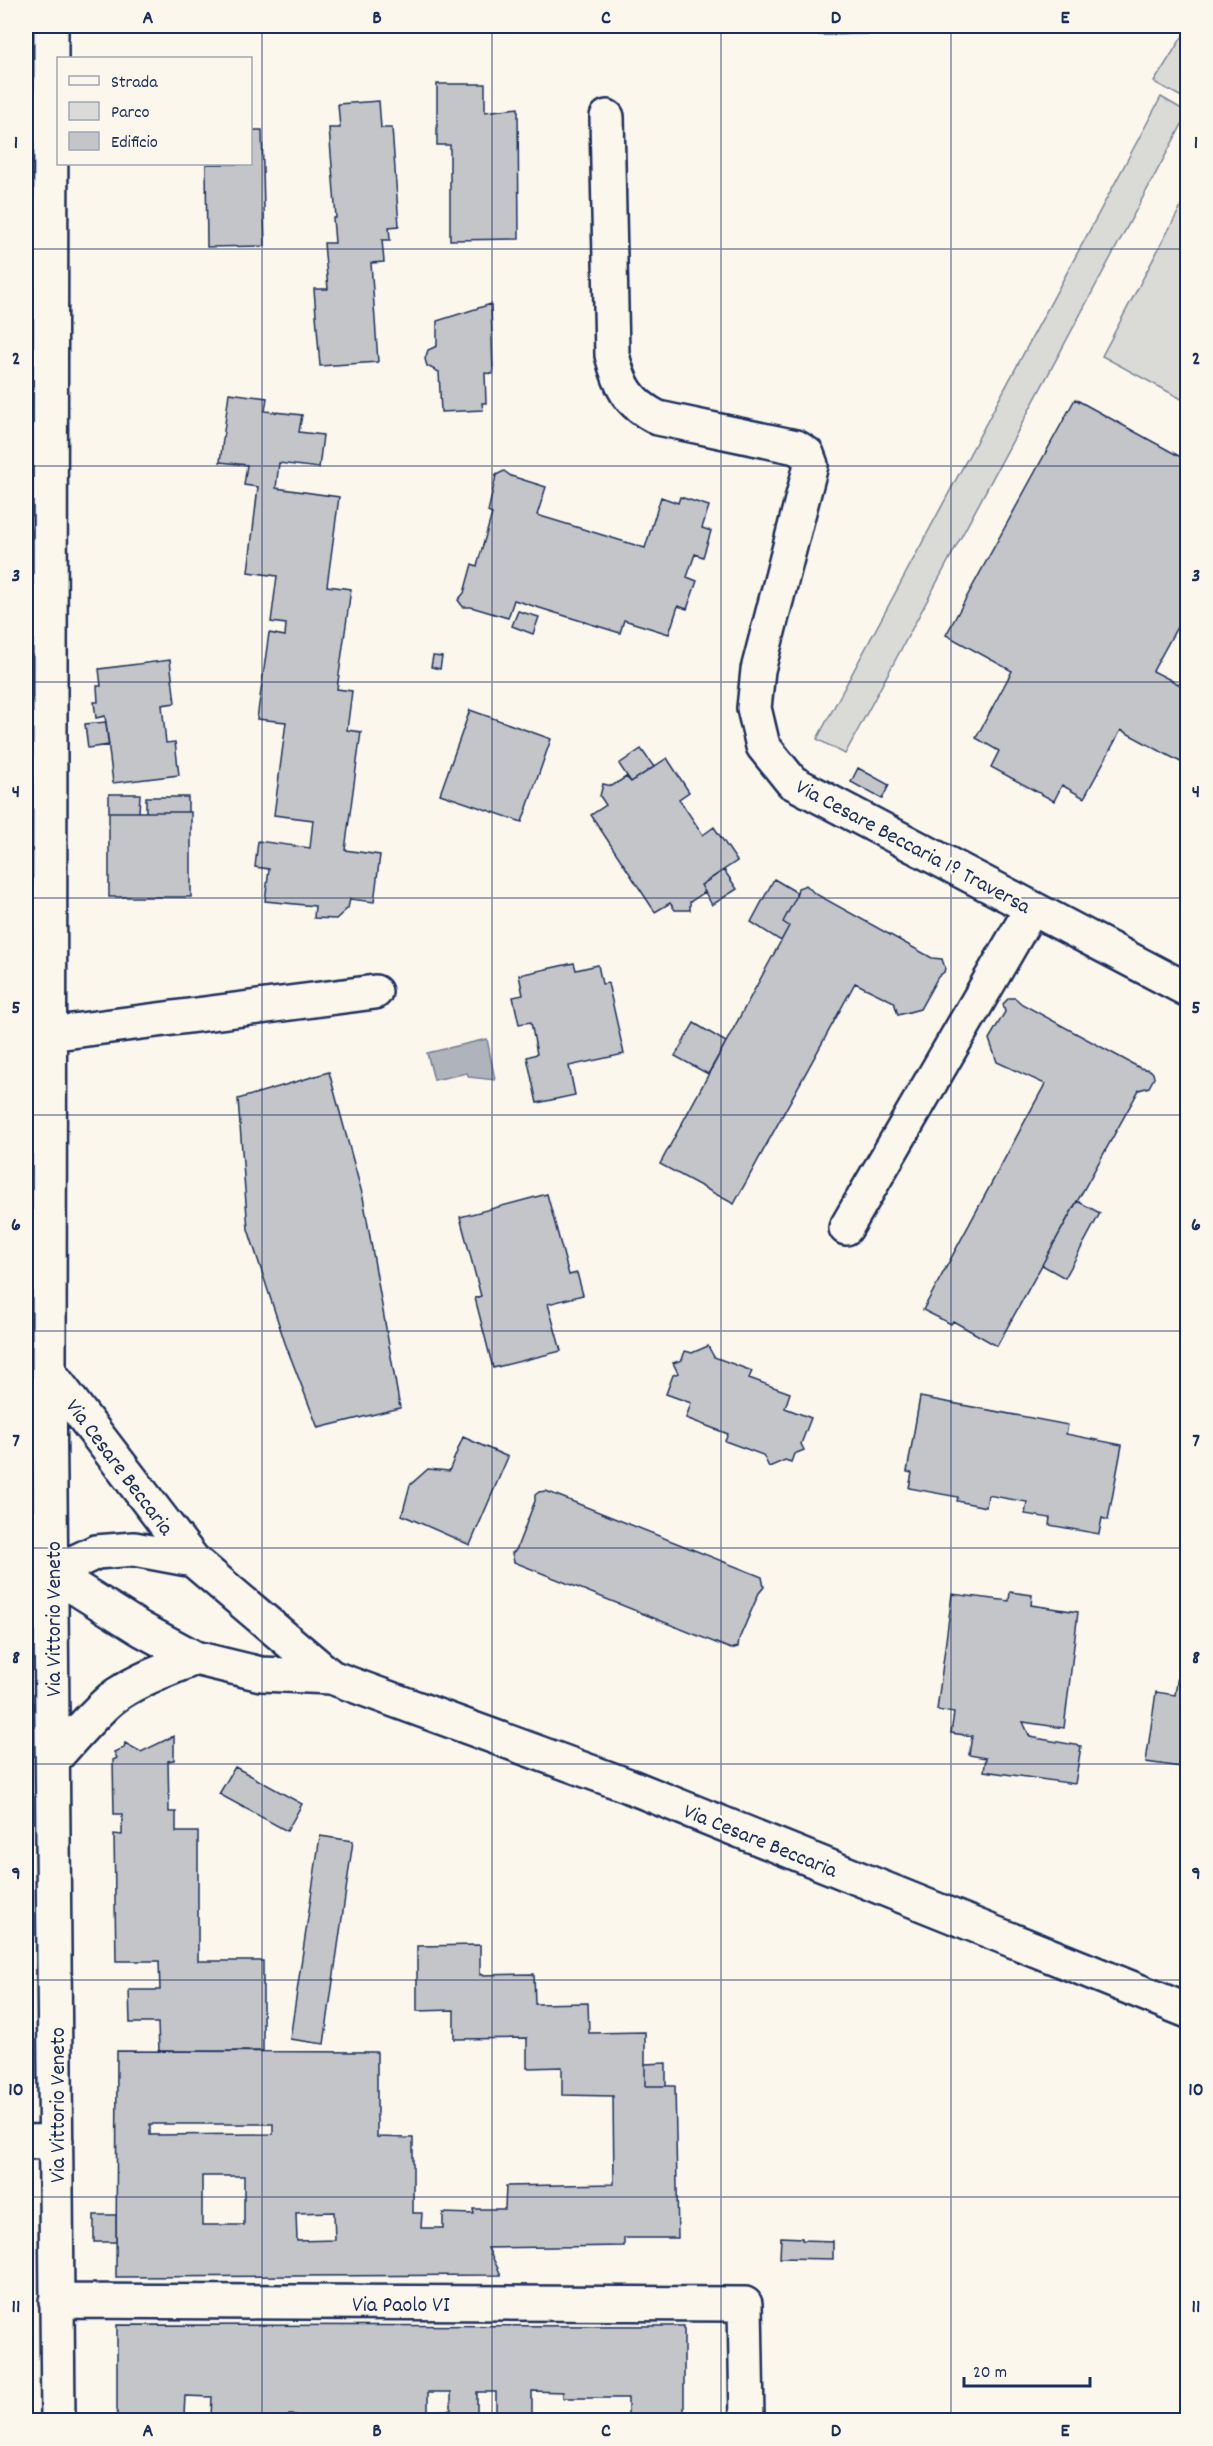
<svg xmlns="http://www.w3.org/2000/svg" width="1213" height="2446" font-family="Dekko,sans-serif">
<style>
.green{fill:#dadad7;stroke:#7a849a;stroke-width:1.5}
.water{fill:#afb3bb;stroke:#747e96;stroke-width:1.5}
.building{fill:#c3c5c9;stroke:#1b2f5e;stroke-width:1.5;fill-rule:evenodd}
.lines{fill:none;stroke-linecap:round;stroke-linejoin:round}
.minor-casing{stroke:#1b2f5e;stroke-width:38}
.minor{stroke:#fbf7ec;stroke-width:33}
.grid{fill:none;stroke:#1b2f5e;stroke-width:1.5;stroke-opacity:0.55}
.labels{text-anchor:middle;stroke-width:5;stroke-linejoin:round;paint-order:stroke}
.street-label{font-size:22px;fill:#1b2f5e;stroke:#fbf7ec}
.neatline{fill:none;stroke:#1b2f5e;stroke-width:2}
.grid-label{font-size:20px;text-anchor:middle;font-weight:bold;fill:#1b2f5e}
</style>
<rect width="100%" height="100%" fill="#fbf7ec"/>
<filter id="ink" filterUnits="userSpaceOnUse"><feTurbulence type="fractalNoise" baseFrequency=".0167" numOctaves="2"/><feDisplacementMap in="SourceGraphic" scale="12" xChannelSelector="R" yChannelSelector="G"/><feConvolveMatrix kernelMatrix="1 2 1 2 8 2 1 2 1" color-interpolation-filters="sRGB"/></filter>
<g filter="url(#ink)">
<!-- green -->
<path class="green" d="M1187 29V100L1154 82Z
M1161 97 1187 112V115L845 754 817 739Z
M1187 195V402L1102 356Z"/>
<!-- water -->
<path class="water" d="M487 1039 495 1080 469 1077 467 1073 434 1080 427 1053Z"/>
<!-- building -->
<path class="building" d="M822 26H912L911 33 819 35Z
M437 84H485V112L518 108 519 239 450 240V145H437Z
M379 101 381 128H392L399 226 389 227 390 240H382L384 262 371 263 378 362 320 366 314 289H328L324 243H335L333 218H336L329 128H340L338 104Z
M250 130H262L265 246 207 247 206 164H250Z
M491 304 493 374 485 373 486 403H482L483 410 441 412 439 372 427 366 425 359 428 350 437 346V321Z
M229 393 267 398 265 411 302 415 299 432 323 435 319 468 279 463 276 488 339 497 327 586 351 589 337 689 352 691 347 730 361 732 345 850 380 855 374 902 350 899 348 908 336 919 314 918 315 906 265 901 269 869 255 867 258 841 310 848 313 820 274 815 286 722 257 719 269 633 285 636 286 624 271 622 277 576 248 572 258 487 244 485 247 465 220 462Z
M1075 399 1188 461V607L1153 671 1188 689V766L1121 730 1084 798 1062 785 1054 801 991 767 999 751 976 738 1012 671 946 635Z
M504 471 511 476 546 487 537 515 645 548 661 497 678 503 680 497 709 506 702 528 711 531 703 557 695 554 687 577 697 581 687 609 678 606 669 634 624 620 620 633 514 600 508 618 471 607H463L458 600 464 593 472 564 477 566 492 514 488 512 495 480 496 475Z
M518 611 539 617 533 634 512 626Z
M433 656 442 657 440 669 431 667Z
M170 660 175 703 162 705 166 743 175 742 179 775 113 783 105 716 96 718 94 702H98L97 686H101L99 669Z
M470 710 551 739 522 822 440 794Z
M106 722 109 745 88 748 85 724Z
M641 749 654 767 631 782 619 764Z
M667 758 689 792 679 799 703 835 714 827 737 861 701 885 705 892 690 902V910H675L670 903 655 912 591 815 606 805 600 796 603 784 612 786 626 777 631 782Z
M858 768 889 785 882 799 851 782Z
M109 794H140L139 812H109Z
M146 797H188V812H146Z
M109 812H191V897H109Z
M724 870 737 889 712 905 701 885Z
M774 879 796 892V897L783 922 789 926 781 941 751 922Z
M806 885 814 893 932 958 942 959 945 968 944 972 938 977 920 1009 898 1015 894 1002 855 983 734 1204 660 1164 789 926 783 922 796 897 798 888Z
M574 963 576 970 598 965 602 984 608 983 624 1054 569 1066 575 1095 537 1103 527 1057 537 1054 531 1022 519 1024 513 997 523 995 519 975Z
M1009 998H1015L1022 1004 1140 1068 1150 1070 1153 1073 1154 1078 1149 1087 1139 1090 997 1346 953 1321 951 1324 923 1310 1045 1084 997 1062 989 1039 1005 1012 1003 1004Z
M694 1023 726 1042 708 1074 675 1056Z
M329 1072 363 1197 400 1408 318 1428 285 1343 248 1229 238 1099Z
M547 1194 569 1275 577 1273 583 1295 548 1304 561 1351 493 1368 475 1298 481 1296 460 1217Z
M1077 1201 1100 1213 1065 1278 1042 1265Z
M708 1346 714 1357 752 1371 749 1378 790 1393 785 1408 811 1418 801 1444 804 1450 794 1454 791 1462 785 1460 769 1467 763 1455 725 1441 728 1434 686 1418 691 1403 666 1394 673 1375 678 1373 673 1363 682 1360 685 1351 692 1353Z
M920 1397 1068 1425 1066 1434 1122 1445 1108 1520 1102 1518 1099 1534 1049 1525 1050 1518 1025 1514 1027 1502 988 1495 986 1507 957 1501 958 1497 909 1488 912 1473 907 1472Z
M463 1437 508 1457 470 1545 402 1515 410 1485 428 1469 449 1471Z
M546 1491 762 1577 764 1587 759 1593 739 1639 738 1647 731 1649 514 1562 512 1553 516 1550 535 1501V1495L539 1492Z
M1010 1592 1032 1595 1031 1605 1078 1612 1064 1728 1023 1722 1030 1737 1081 1746 1075 1784 984 1771 986 1758 969 1755 972 1736 951 1733 954 1713 937 1710 952 1594 1009 1601Z
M1179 1669 1188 1670V1768L1146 1762 1156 1692 1175 1695Z
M174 1736V1760L168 1761 169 1812H176V1832H198V1961H263V2051H159L158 2023H130L129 1990H160L159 1961H116L114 1834 122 1835V1814H114L113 1760 117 1758 114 1752 124 1748 125 1743 141 1752Z
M235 1767 302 1804 287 1831 219 1794Z
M320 1836 353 1841 324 2044 290 2039Z
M480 1945V1975L534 1974 535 2004 588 2003 589 2033 645 2032V2086H675L678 2238H624V2246L488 2248 501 2275 116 2277 117 2051 377 2052V2137L413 2138V2213H422L421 2228H443V2213L474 2214 473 2209H505L506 2186 614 2184 613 2096 562 2095V2067L527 2068V2038L454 2039V2010L417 2011V1946ZM150 2124H273V2134L150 2135ZM202 2176H244V2225H202ZM334 2212 335 2240 297 2241 296 2213Z
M666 2063V2086H645V2064Z
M94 2215H116V2242H94Z
M781 2237 802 2238V2240L833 2241V2259L780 2258Z
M117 2325 684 2326V2420H628V2398H563V2392L532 2391V2420H496V2392H477V2420H296V2415H289V2420H117ZM428 2392H451V2410L428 2411ZM185 2396 212 2397 211 2416 184 2415Z"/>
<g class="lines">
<!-- minor casing -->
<g class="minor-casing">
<path id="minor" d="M51 26 49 1372 58 2420
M607 117 612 355C620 386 628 403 658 418L796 447 807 454 811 465 758 670 754 708 763 746 792 782 1188 990
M49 1034 375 992
M846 1228 1032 908
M49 1372 193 1560 331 1677
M52 1573 141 1629 195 1658 261 1674 331 1677 629 1786 1188 2011
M52 1573 96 1552 134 1549 193 1560
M53 1760C72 1739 90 1717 111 1699 135 1680 167 1670 195 1658
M26 2142 56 2141
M56 2301 745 2304 747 2420"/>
</g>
<!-- minor -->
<use href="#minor" class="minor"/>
</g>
</g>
<!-- grid -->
<path class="grid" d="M262 26V2420M492 26V2420M721 26V2420M951 26V2420M26 249H1188M26 466H1188M26 682H1188M26 898H1188M26 1115H1188M26 1331H1188M26 1548H1188M26 1764H1188M26 1980H1188M26 2197H1188"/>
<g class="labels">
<!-- street labels -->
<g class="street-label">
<text transform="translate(914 845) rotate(28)" y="8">Via Cesare Beccaria 1º Traversa</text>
<text transform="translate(121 1466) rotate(53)" y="8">Via Cesare Beccaria</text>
<text transform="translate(52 1619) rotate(-90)" y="8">Via Vittorio Veneto</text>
<text transform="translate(761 1839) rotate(22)" y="8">Via Cesare Beccaria</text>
<text transform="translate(56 2105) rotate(-90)" y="8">Via Vittorio Veneto</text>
<text x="401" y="2311">Via Paolo VI</text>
</g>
</g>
<!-- margin -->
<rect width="1213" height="2446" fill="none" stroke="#fbf7ec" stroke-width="66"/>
<!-- legend -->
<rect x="57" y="57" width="195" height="108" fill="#fbf7ec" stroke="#a1a7b3" stroke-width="1.5"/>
<rect x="69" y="76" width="30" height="9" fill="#fbf7ec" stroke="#a1a7b3" stroke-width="1.5"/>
<text x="111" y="87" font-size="18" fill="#1b2f5e">Strada</text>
<rect x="69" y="102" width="30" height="18" fill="#dadad7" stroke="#a1a7b3" stroke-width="1.5"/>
<text x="111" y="117" font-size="18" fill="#1b2f5e">Parco</text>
<rect x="69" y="132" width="30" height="18" fill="#c3c5c9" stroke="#a1a7b3" stroke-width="1.5"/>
<text x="111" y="147" font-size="18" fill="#1b2f5e">Edificio</text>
<!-- scale -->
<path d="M964 2377v9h126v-9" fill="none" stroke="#1b2f5e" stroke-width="3"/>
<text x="973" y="2377" font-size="18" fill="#1b2f5e" stroke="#fbf7ec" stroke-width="4.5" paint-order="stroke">20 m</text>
<rect x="33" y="33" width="1147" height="2380" class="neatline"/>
<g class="grid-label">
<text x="148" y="23">A</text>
<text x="377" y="23">B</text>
<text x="606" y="23">C</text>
<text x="836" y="23">D</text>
<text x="1065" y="23">E</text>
<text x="16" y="148">1</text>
<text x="1196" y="148">1</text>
<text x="16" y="364">2</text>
<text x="1196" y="364">2</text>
<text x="16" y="581">3</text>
<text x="1196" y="581">3</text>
<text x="16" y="797">4</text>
<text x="1196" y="797">4</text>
<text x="16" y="1013">5</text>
<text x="1196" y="1013">5</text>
<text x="16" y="1230">6</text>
<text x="1196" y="1230">6</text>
<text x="16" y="1446">7</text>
<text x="1196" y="1446">7</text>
<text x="16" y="1663">8</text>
<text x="1196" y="1663">8</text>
<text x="16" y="1879">9</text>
<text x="1196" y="1879">9</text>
<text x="16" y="2095">10</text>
<text x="1196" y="2095">10</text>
<text x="16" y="2312">11</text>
<text x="1196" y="2312">11</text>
<text x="148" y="2436">A</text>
<text x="377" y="2436">B</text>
<text x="606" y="2436">C</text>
<text x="836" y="2436">D</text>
<text x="1065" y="2436">E</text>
</g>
</svg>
